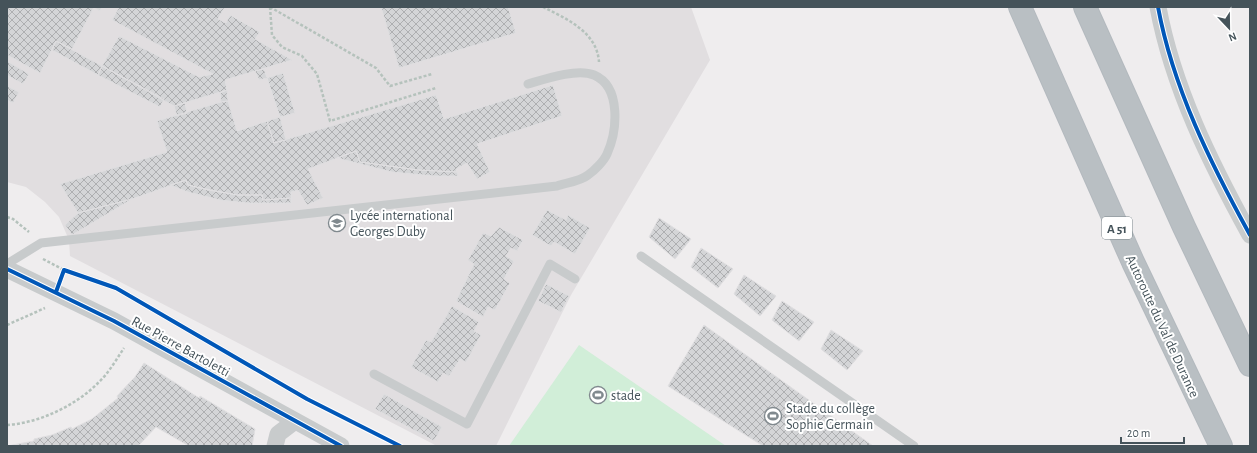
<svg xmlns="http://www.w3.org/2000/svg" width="1257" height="453" font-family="'Alegreya Sans',sans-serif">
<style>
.education{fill:#e1dee0}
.green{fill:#d1eed8}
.building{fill:url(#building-cross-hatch);stroke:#e0dfe1}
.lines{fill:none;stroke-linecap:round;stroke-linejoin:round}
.highway-casing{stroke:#b3b9be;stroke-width:24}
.path{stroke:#b5c2bc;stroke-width:2.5;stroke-dasharray:3 2;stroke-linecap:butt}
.lane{stroke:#c8cbcc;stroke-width:9}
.street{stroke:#c8cbcc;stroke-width:17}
.highway{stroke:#b9bfc3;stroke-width:22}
.cycleway-casing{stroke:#fff;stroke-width:6}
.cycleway{stroke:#0057b8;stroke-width:4}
.labels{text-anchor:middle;stroke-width:4;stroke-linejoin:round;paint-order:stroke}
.shield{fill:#fff;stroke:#7d878c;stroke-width:1}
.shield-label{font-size:13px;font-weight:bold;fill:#45535a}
.poi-label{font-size:14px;fill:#45535a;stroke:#fff;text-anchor:start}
.street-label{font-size:14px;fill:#45535a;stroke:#fff}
</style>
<defs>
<pattern id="building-cross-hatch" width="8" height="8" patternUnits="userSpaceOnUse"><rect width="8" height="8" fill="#d4d5d7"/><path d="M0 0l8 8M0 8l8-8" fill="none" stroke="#aeafb1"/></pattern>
</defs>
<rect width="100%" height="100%" fill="#efedee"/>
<!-- education -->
<path class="education" d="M7 7H691L710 60 571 295 496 446H437L70 256 69 240 59 217 45 202 26 187 7 182Z"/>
<!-- green -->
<path class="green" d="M579 345 726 446H509Z"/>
<!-- building -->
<path class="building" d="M7 7H102L100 11 94 7 72 49 56 41 40 73 7 55Z
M119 7H225L218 19 226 23 230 15 260 32 255 39 292 60 225 80 227 90 174 106 102 66 119 36 199 77 213 74 112 20Z
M381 7H508L516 33 399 68Z
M56 41 102 66 98 75 52 50Z
M7 61 29 74 23 84 7 75Z
M102 66 164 99 160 107 98 75Z
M264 69 267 78 259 80 255 71Z
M283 73 295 113 280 117 267 78Z
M553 85 562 116 477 144 490 172 477 179 467 163 456 169 457 172 418 170 360 162 356 151 308 169 323 198 307 205 298 190 291 192V198L263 200 262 195H237L196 187 188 185 186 180 132 199 78 213 60 184 167 152 157 121 221 102 228 101 237 131 267 121 274 143 436 95 444 119Z
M7 86 19 92 13 103 7 100Z
M227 90 228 101 221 102 220 93Z
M185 103 187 113 177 116 174 106Z
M280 117 286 140 274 143 267 121Z
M356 151 360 162 418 170 457 172 458 176H435L392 172 337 158Z
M186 180 188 185 208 190 237 195H262L263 200 291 198V203H248L220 200 188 192 170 185Z
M132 199 72 235 65 225 78 213Z
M547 210 566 220 568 215 590 228 575 254 554 242 551 246 532 235Z
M659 218 691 239 675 259 649 237Z
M499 227 523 240 517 251 511 248 506 256 514 261 504 279 510 283 495 310 488 307 483 317 456 301 474 264 468 260 483 233 491 236Z
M701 248 733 269 718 288 691 267Z
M744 275 776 296 760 316 734 294Z
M546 284 569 296 561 312 538 301Z
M782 301 814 322 799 341 772 320Z
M452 306 479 322 474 331 481 335 466 362 460 359 449 376 443 373 438 382 411 367 426 340 431 342Z
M704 325 873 446H763L668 386Z
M831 330 863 351 847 370 821 349Z
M144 363 199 398 200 396 255 429 252 446H189L156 427 138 446H7L34 441V439L52 435 71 427 72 429 92 419 118 398 117 396 135 377Z
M384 394 442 427 434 441 375 409Z"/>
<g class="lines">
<!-- highway casing -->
<g class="highway-casing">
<path id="highway" d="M1020 7 1133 262 1221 446
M1085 7 1184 227 1250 365"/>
</g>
<!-- path -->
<path class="path" d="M270 7 272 35 282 47 302 56 317 74 330 121 436 88
M270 7 376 68 390 86 432 74
M543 7C567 19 597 32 599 62
M7 217 13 219 29 232
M43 259 64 270
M7 325 45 308
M7 425C39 423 75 406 98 383 108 374 116 360 124 348"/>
<!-- lane -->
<path class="lane" d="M641 256 914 446
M7 264 41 243 557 186C566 183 581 181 588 175 594 171 604 161 607 154 617 132 622 87 594 75 577 68 545 79 528 84
M374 374 467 424 550 264 575 279"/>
<!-- street -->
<path class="street" d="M1158 7C1173 88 1211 164 1250 235
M7 269 114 321 341 446
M275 446 278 434 295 421"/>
<!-- highway -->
<use href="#highway" class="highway"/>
<!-- cycleway casing -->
<g class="cycleway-casing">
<path id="cycleway" d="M1158 7C1173 88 1211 164 1250 235
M7 269 114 321 341 446
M56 292 64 270 116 288 307 399 400 446"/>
</g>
<!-- cycleway -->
<use href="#cycleway" class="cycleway"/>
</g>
<!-- icons -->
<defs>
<g id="school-ring" transform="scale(0.9)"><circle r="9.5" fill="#fff" stroke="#80898e" stroke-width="1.5"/><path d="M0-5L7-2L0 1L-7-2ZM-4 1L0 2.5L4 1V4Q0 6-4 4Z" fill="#80898e"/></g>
<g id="stadium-ring" transform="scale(0.9)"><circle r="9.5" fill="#fff" stroke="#80898e" stroke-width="1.5"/><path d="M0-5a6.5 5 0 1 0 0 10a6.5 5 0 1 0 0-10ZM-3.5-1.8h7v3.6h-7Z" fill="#80898e"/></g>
</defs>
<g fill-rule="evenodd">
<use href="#school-ring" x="337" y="223"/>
<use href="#stadium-ring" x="598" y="395"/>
<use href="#stadium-ring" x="773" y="416"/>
</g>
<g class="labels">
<!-- shield labels -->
<rect class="shield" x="1102" y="217" width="30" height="22" rx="3"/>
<g class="shield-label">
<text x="1117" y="233">A 51</text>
</g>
<!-- poi labels -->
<g class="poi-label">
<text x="350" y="220">Lycée international<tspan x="350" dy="16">Georges Duby</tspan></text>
<text x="611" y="400">stade</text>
<text x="786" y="413">Stade du collège<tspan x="786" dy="16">Sophie Germain</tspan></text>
</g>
<!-- street labels -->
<g class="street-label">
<text transform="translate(1163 326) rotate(65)" y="5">Autoroute du Val de Durance</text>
<text transform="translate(181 346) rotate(29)" y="5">Rue Pierre Bartoletti</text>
</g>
</g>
<!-- border -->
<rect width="1257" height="453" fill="none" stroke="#45535a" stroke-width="16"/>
<!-- north arrow -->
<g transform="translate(1229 28) rotate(158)" stroke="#ffffff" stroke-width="3" paint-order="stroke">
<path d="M0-3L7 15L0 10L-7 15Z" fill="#45535a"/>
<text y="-6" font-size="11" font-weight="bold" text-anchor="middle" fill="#45535a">N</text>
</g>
<!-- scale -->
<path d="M1121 437v6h63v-6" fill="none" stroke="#45535a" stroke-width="2"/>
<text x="1127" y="437" font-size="12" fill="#45535a" stroke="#ffffff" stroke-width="3" paint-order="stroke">20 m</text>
</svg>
